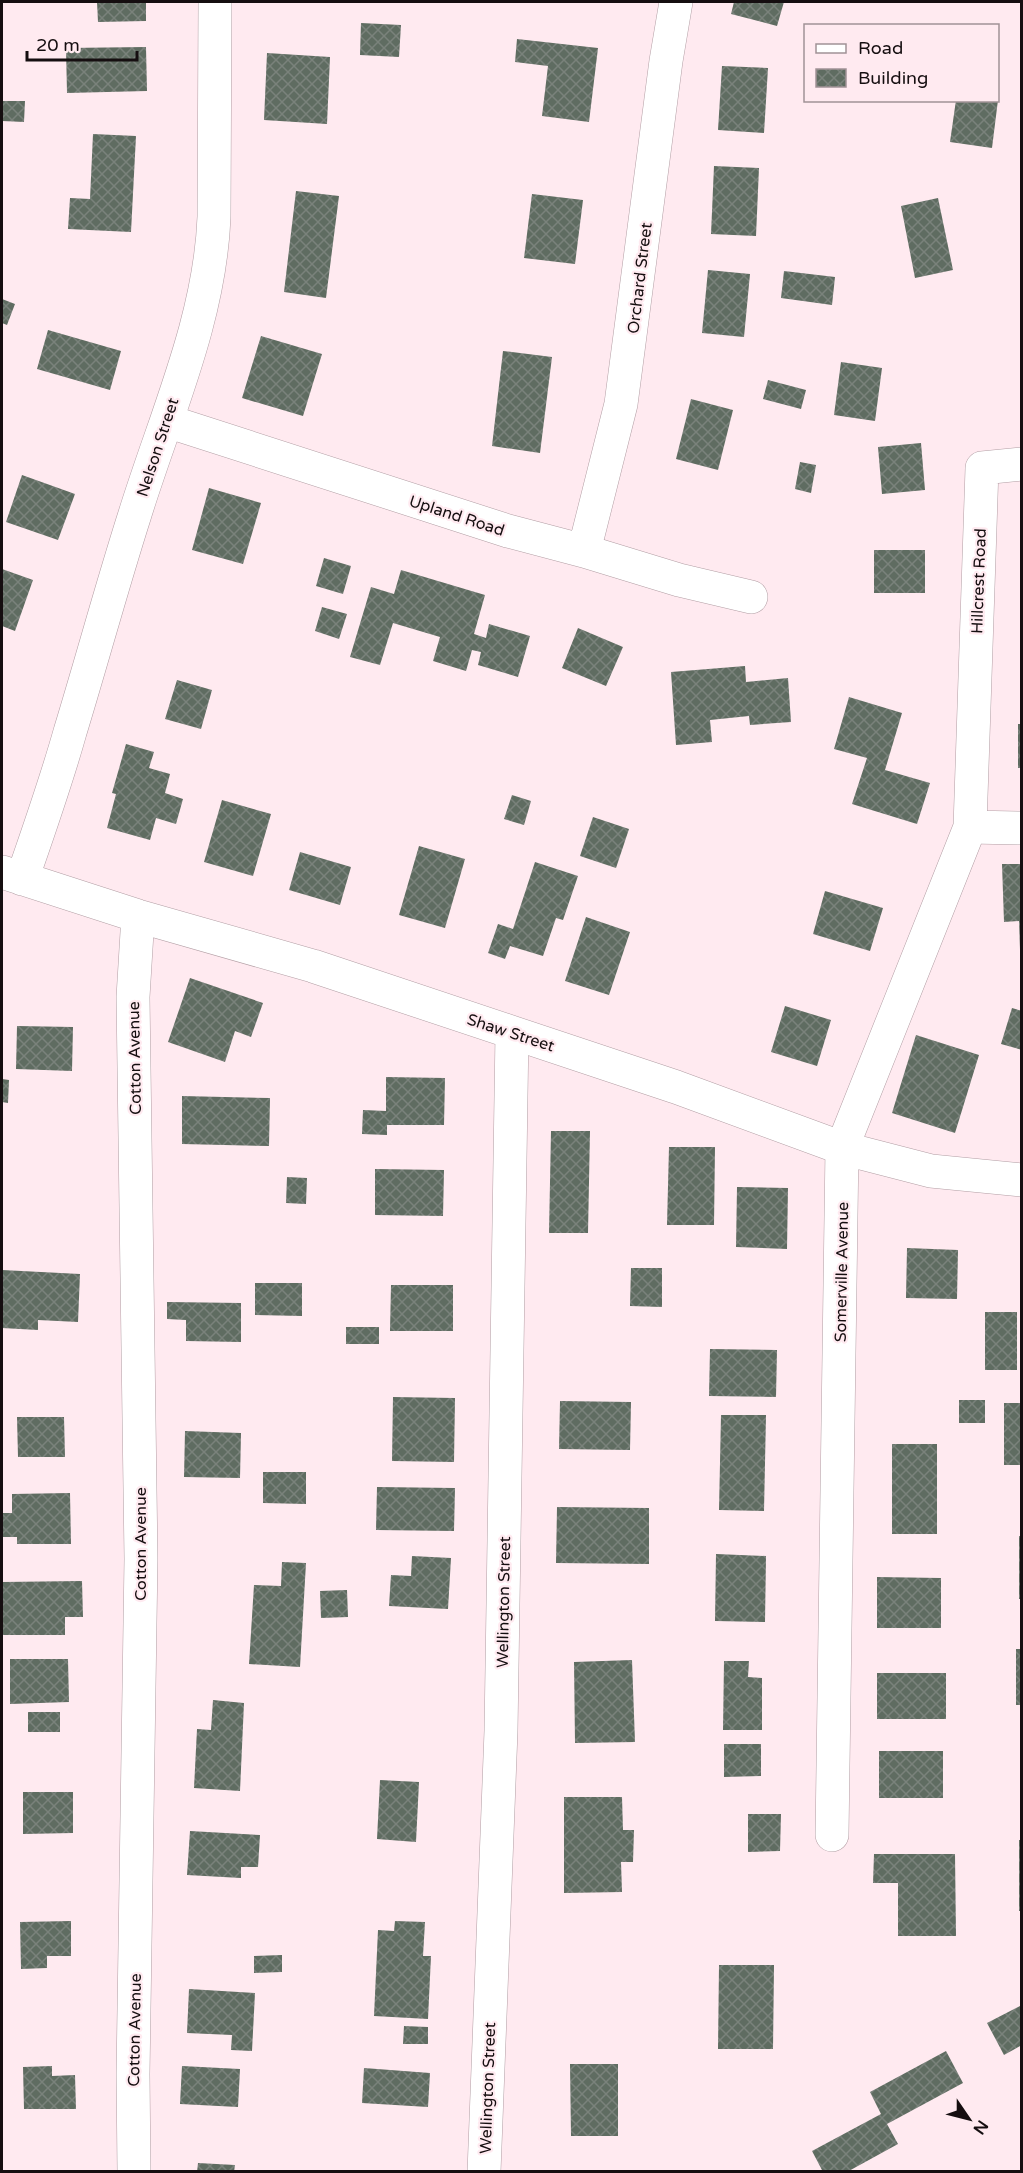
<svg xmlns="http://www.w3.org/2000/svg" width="1023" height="2173" font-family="'Varela Round',sans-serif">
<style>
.building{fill:url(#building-cross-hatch)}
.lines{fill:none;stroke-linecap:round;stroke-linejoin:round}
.minor-casing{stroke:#b29ea4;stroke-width:34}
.minor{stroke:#fff;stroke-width:33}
.labels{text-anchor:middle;stroke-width:4.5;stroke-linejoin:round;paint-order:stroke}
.street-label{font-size:16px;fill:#150e10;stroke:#ffeaf0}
</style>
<defs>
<pattern id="building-cross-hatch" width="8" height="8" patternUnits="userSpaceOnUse" patternTransform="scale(1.5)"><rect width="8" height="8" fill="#5f6c61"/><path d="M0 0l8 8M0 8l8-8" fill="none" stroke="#7a827b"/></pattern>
</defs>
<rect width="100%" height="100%" fill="#ffeaf0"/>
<!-- building -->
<path class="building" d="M97 2H146V21L98 22Z
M734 2H784L777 26 731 14Z
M361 23 401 25 399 57 360 55Z
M517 39 598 48 589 122 542 116 548 66 515 62Z
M146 47 147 91 67 93 66 48Z
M267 53 330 57 327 124 264 120Z
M722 66 768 68 764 133 718 130Z
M956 100H998L992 148 950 142Z
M2 101H25L24 122 2 121Z
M93 134 136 136 131 232 68 229 70 198 90 199Z
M714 166 759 168 756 236 711 234Z
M296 191 339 196 326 298 284 292Z
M532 194 583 200 575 264 524 258Z
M938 198 953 270 915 278 901 206Z
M708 270 750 274 744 337 702 333Z
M784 271 835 277 832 305 781 298Z
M2 299 15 304 7 325 2 323Z
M48 330 121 351 110 390 37 369Z
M261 336 322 354 303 416 242 398Z
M503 351 552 357 540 453 492 446Z
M841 362 882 368 875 421 834 415Z
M768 380 806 390 801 409 763 399Z
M691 399 733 410 718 470 676 459Z
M921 443 925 490 882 494 878 447Z
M800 462 816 465 811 493 795 489Z
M22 475 75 494 58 540 6 522Z
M209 488 261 503 243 564 192 550Z
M874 550H925V593H874Z
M324 558 351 566 343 594 316 586Z
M2 569 33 580 15 631 2 626Z
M401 570 485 595 474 634 486 638 489 624 530 636 518 677 478 665 481 652 472 650 466 671 433 661 440 637 393 623 380 665 350 657 371 587 394 594Z
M322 607 347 614 339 639 315 631Z
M578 628 623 647 606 686 562 668Z
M745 666 746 682 788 678 791 722 750 725 749 716 710 720 712 742 676 745 671 672Z
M177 680 212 690 201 729 165 719Z
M849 697 902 713 885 770 930 783 917 824 852 804 867 758 834 749Z
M1018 724H1022V768H1018Z
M126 744 154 752 149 768 170 774 165 793 183 799 176 824 156 818 150 840 107 828 116 794 112 793Z
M512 795 531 801 524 825 504 819Z
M222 800 271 814 253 876 204 862Z
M593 817 629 829 616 868 580 856Z
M419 846 465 859 445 928 399 915Z
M300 852 351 867 340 905 289 890Z
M535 862 578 876 563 920 556 918 543 956 510 946 505 959 488 953 498 924 513 929Z
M1002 864H1022V950H1020L1019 921 1004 922Z
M825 891 883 908 870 951 813 934Z
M586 917 630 932 609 995 565 981Z
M190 978 263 1003 251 1037 235 1031 225 1062 168 1042Z
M785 1006 831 1020 817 1066 771 1052Z
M1012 1008 1022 1011V1050L1001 1044Z
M17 1026 73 1027 72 1071 16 1069Z
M916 1035 979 1055 955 1133 892 1113Z
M386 1077 445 1078 444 1125H387V1135L362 1134 363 1110 386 1111Z
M2 1079 9 1080 8 1103 2 1102Z
M182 1096 270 1098 269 1146 182 1144Z
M551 1131H590L588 1233H549Z
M669 1147H715L714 1225H667Z
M375 1169 444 1170 443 1216 375 1215Z
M287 1177 307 1178 306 1204 286 1203Z
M737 1187 788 1188 787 1249 736 1247Z
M907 1248 958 1250 957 1299 906 1298Z
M631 1268H662V1307L630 1306Z
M2 1270 80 1274 78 1322 38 1320V1330L2 1328Z
M255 1283H302V1316L255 1315Z
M391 1285H453V1331H390Z
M167 1302 241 1303V1342L186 1341V1320L167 1319Z
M985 1312H1017V1370H985Z
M346 1327H379V1344H346Z
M710 1349 777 1350 776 1397 709 1396Z
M393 1397 455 1398 454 1462 392 1461Z
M959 1400H985V1423H959Z
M560 1401 631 1402 630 1450 559 1449Z
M1004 1403H1022V1465H1004Z
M721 1415H766L764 1511 719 1510Z
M17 1417H64L65 1457H18Z
M185 1431 241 1433 240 1478 184 1477Z
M892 1444H937V1534H892Z
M263 1472H306V1504L263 1503Z
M377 1487 455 1488 454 1531 376 1530Z
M70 1493 71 1544H17V1537H2V1513H12V1494Z
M557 1507 649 1508V1564L556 1563Z
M1019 1536H1022V1599H1019Z
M716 1554 766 1556 765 1622 715 1621Z
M412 1556 451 1558 448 1609 389 1606 391 1575 411 1576Z
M282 1562 306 1563 300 1667 249 1664 254 1585 281 1586Z
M877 1577 941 1578V1628H877Z
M82 1581 83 1617H65V1635H2V1582Z
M347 1590 348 1617 321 1618 320 1591Z
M1016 1649H1022V1705H1016Z
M10 1659H68L69 1702 10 1704Z
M632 1660 635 1742 575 1743 574 1662Z
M724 1661H749L748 1677 762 1678V1730H723Z
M877 1673H946V1719H877Z
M213 1700 244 1703 240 1791 194 1788 197 1729 211 1730Z
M28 1712H60V1732H28Z
M724 1744H761V1776L724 1777Z
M879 1751H943V1798H879Z
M380 1780 419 1782 416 1842 377 1839Z
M23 1792H73V1833L23 1834Z
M564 1797H622L623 1830H634L633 1862H621L622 1892 564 1893Z
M748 1814H781L780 1851 748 1852Z
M190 1831 260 1835 258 1867H241V1878L187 1875Z
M1019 1840H1022V1911H1019Z
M874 1854H955L956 1936H898V1883H873Z
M71 1921V1956H47V1968L21 1969 20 1922Z
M395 1921 425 1922 423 1956H431L428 2019 374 2016 378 1930 394 1931Z
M282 1955V1972L254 1973V1956Z
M719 1965H774L773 2049H718Z
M189 1989 255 1993 252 2051 231 2050 232 2035 187 2033Z
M1022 2005V2045L1004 2055 987 2023Z
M404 2026 428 2027V2044H403Z
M946 2051 963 2083 887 2124 898 2144 847 2172H823L812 2151 881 2114 870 2092Z
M570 2064H618V2136H571Z
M52 2066V2076L75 2075 76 2109H24L23 2067Z
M182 2066 240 2069 238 2107 180 2104Z
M364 2068 430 2073 428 2107 362 2103Z
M198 2163 235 2165 234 2172H197Z"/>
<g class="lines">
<!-- minor casing -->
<g class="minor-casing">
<path id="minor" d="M167 421 508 531 584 551 679 580 751 597
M584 551 621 404 666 61 676 2
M970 827 1022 828
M2 872 138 916 313 966 676 1087 842 1148 931 1171 1022 1180
M22 879C39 830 56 782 70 732 92 660 112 586 135 514 165 417 210 320 214 217L215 2
M832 1835 842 1148 970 827 982 468 1022 464
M134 2172 133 2074 141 1559 133 997 138 916
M484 2172 501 1731 512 1033"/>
</g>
<!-- minor -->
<use href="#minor" class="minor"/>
</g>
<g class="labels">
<!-- street labels -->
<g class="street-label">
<text transform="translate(639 278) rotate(-83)" y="6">Orchard Street</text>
<text transform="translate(157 447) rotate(-72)" y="6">Nelson Street</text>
<text transform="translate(457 515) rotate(18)" y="6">Upland Road</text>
<text transform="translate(978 581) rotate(-88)" y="6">Hillcrest Road</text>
<text transform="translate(511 1032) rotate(18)" y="6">Shaw Street</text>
<text transform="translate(134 1058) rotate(-91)" y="6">Cotton Avenue</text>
<text transform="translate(841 1272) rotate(-89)" y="6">Somerville Avenue</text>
<text transform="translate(140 1544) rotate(-90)" y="6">Cotton Avenue</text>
<text transform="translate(503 1602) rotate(-89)" y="6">Wellington Street</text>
<text transform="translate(134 2030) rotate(-89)" y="6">Cotton Avenue</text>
<text transform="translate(487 2088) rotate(-88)" y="6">Wellington Street</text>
</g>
</g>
<!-- border -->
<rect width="1023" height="2173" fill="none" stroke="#150e10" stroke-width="6"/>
<!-- legend -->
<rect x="804" y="24" width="195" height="78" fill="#ffeaf0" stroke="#a19296" stroke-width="1.5"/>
<rect x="816" y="44" width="30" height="9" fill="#ffffff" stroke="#a19296" stroke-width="1.5"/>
<text x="858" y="54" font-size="18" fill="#150e10">Road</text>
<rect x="816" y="69" width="30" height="18" fill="url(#building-cross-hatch)" stroke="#a19296" stroke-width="1.5"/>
<text x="858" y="84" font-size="18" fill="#150e10">Building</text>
<!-- north arrow -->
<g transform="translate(969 2119) rotate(125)" stroke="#ffeaf0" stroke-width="4.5" paint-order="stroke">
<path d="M0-4.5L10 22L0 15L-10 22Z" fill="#150e10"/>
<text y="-9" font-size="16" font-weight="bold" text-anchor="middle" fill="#150e10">N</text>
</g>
<!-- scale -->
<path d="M27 51v9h110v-9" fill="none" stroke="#150e10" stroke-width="3"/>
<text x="36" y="51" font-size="18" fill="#150e10" stroke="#ffeaf0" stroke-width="4.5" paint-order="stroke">20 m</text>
</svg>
